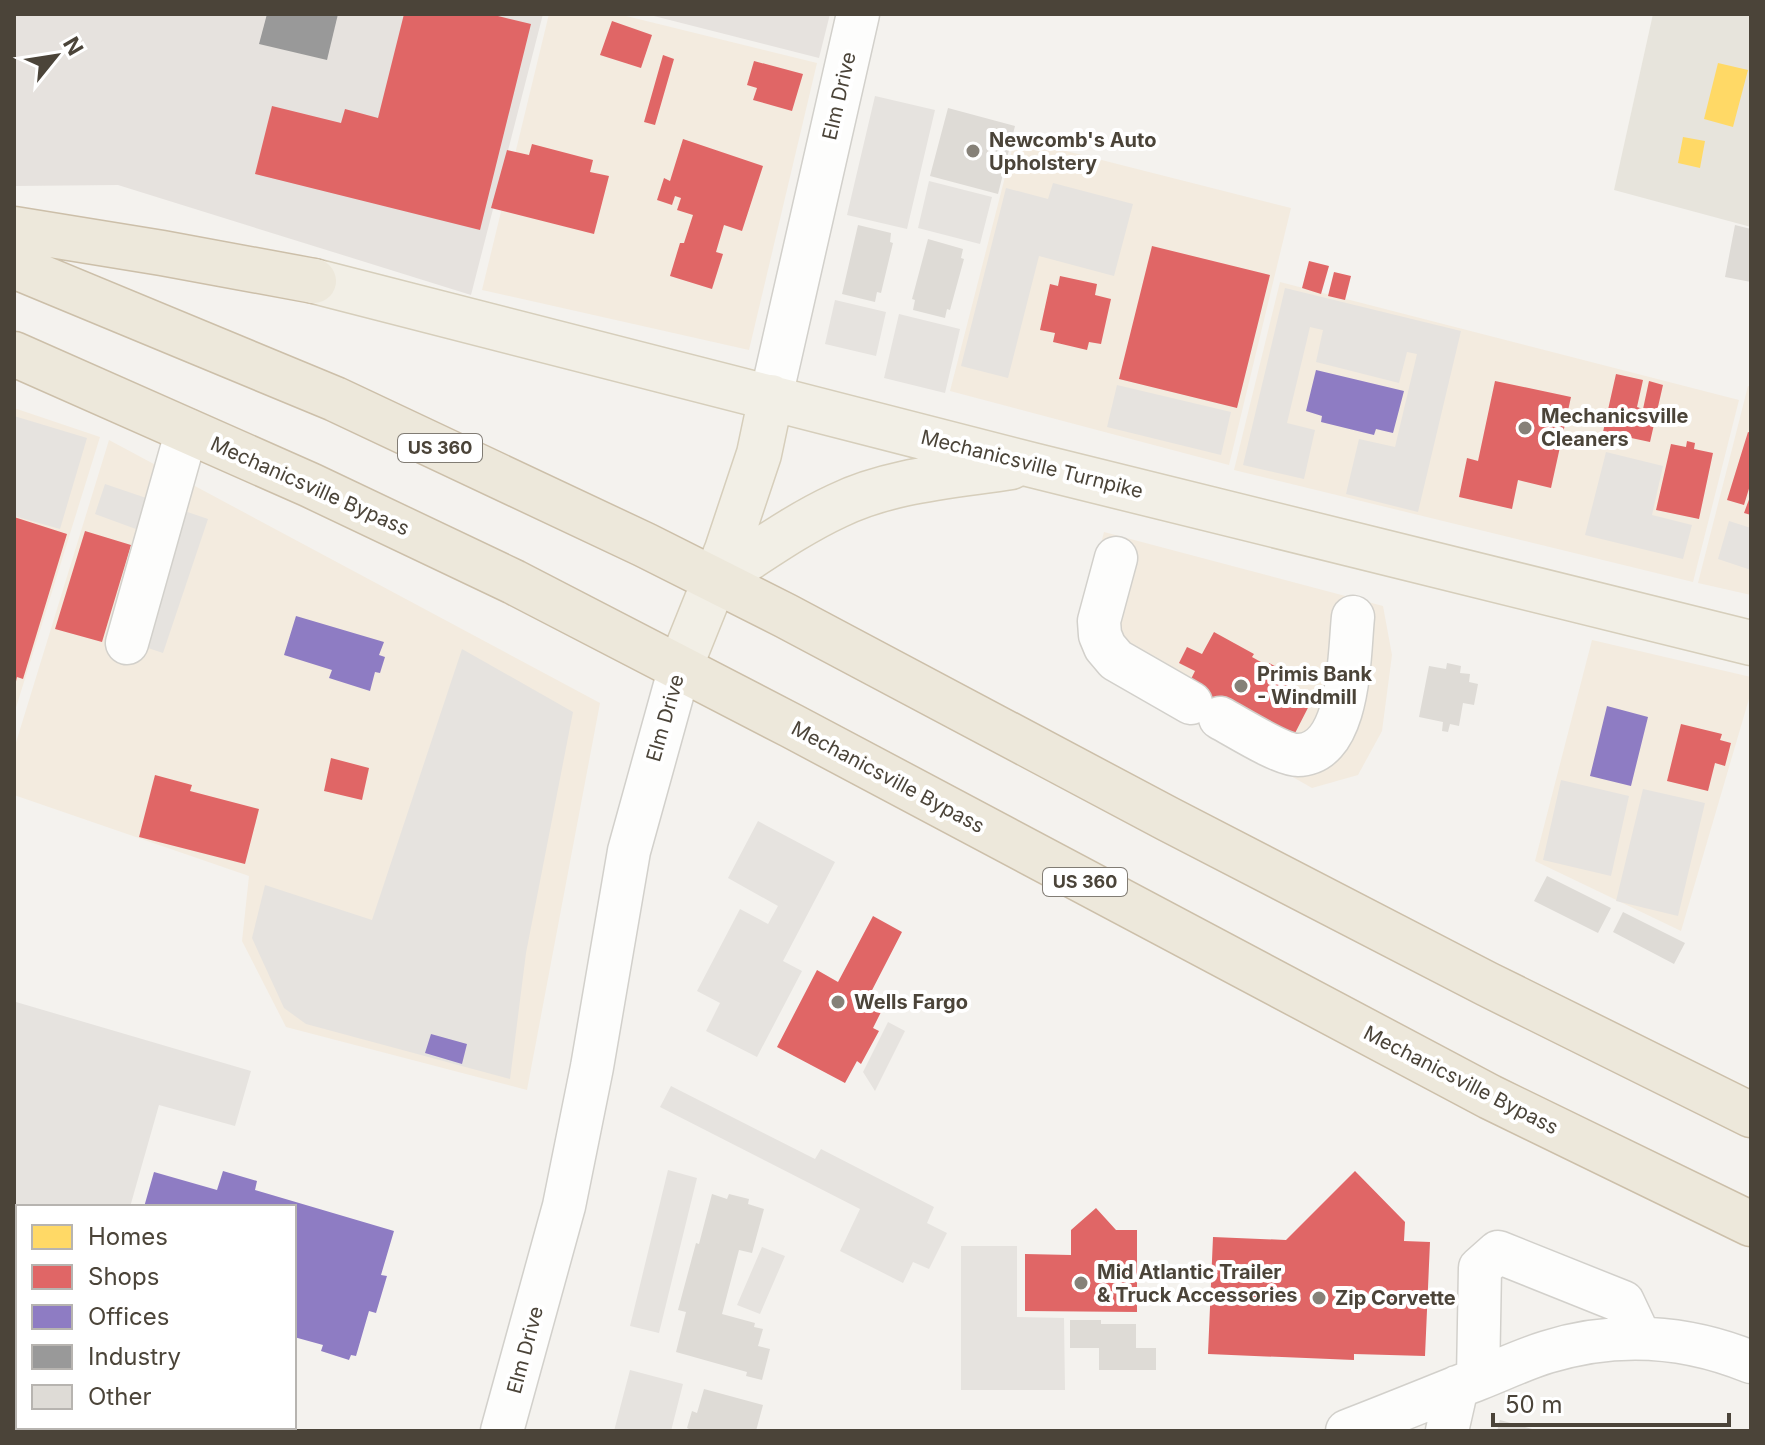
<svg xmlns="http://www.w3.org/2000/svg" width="1765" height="1445" font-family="Inter,sans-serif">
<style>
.residential{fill:#e7e4dc}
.commercial{fill:#f3ebdf}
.industrial{fill:#e6e2de}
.parking{fill:#e6e3df}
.homes{fill:#ffd966}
.shops{fill:#e06666}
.offices{fill:#8e7cc3}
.industry{fill:#999}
.building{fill:#dedbd6}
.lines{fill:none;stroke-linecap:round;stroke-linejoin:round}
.minor-casing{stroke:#d2d0cb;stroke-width:45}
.major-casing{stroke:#d6cebb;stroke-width:47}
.highway-casing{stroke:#ccbfa9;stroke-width:47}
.minor{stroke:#fdfdfc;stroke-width:42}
.major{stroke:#f2efe6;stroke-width:44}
.highway{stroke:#ede8db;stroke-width:44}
.poi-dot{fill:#868178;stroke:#fff;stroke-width:3}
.labels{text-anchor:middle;stroke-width:8;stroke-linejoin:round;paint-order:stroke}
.shield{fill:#fff;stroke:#817c74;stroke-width:2}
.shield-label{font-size:18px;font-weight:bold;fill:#4b4439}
.street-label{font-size:20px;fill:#4b4439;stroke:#fff}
.poi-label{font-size:20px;font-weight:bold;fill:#4b4439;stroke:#fff;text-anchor:start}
</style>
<rect width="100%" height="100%" fill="#f4f2ee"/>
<!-- residential -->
<path class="residential" d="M1653 14H1751V227L1614 190Z"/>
<!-- commercial -->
<path class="commercial" d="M549 14H618L817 63 749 350 482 290Z
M1015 138 1291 208 1229 465 950 391Z
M1280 282 1739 400 1693 582 1234 470Z
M1748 386 1751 387V595L1698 583Z
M14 408 100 437 14 714Z
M109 440 600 703 527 1090 286 1027 242 941 249 876 14 795V749Z
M1104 532 1383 606 1392 655 1382 731 1358 775 1312 788 1096 665 1078 630Z
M1592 640 1751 677V692L1681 931 1535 861Z"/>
<!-- industrial -->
<path class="industrial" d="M14 14H543L471 295 118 185 14 186Z
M646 14H830L819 58Z"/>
<!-- parking -->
<path class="parking" d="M875 96 935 110 907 229 847 215Z
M929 181 992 197 980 244 918 228Z
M1053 183 1133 204 1114 276 1039 256 1008 378 961 366 1006 188 1048 199Z
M1285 288 1461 331 1418 512 1346 494 1359 439 1395 447 1417 354 1407 352 1399 383 1316 362 1323 330 1310 327 1287 423 1315 430 1304 479 1243 465Z
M835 300 886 312 876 356 825 344Z
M899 314 960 329 945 393 884 378Z
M1117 385 1231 412 1221 455 1107 427Z
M14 416 87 438 60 529 14 516Z
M1606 452 1663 466 1652 515 1692 525 1683 559 1585 535Z
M105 484 208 519 163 653 109 635 144 532 95 514Z
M1729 521 1751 528V570L1718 559Z
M462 649 573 712 526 953 510 1079 306 1024 284 1008 252 938 265 885 372 920Z
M1561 780 1629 796 1611 876 1543 860Z
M1643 789 1705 803 1678 916 1616 901Z
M758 821 835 862 783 961 802 971 757 1057 706 1031 720 1003 697 991 740 909 768 924 778 906 728 878Z
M16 1002 251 1071 235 1126 159 1105 130 1207H18V1336L14 1335V1009Z
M888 1022 905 1031 875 1091 863 1072Z
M671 1086 815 1159 821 1149 934 1207 927 1223 947 1233 929 1269 913 1262 903 1283 840 1251 860 1209 660 1107Z
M668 1170 697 1178 659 1333 630 1326Z
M961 1246H1017V1317L1064 1318 1065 1390H961Z
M762 1247 785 1256 760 1314 737 1305Z
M630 1370 683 1384 671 1431H614Z"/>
<!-- homes -->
<path class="homes" d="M1718 63 1748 70 1733 127 1704 119Z
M1683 137 1705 141 1700 168 1678 163Z"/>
<!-- shops -->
<path class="shops" d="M404 14H490L531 24 480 230 255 174 272 106 341 123 345 109 378 118Z
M612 21 652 35 641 68 600 55Z
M663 55 674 59 655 125 644 122Z
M754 61 803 74 792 111 753 100 757 88 747 85Z
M683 139 763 166 742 231 724 225 716 252 723 254 712 289 670 276 680 243H684L693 215 677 210 681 198 675 196 672 205 657 200 664 178 670 181Z
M532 144 593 160 590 172 609 176 594 234 491 208 507 150 529 155Z
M1152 246 1270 275 1237 408 1119 379Z
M1309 261 1329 266 1321 294 1302 288Z
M1334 272 1351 276 1345 300 1328 296Z
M1060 276 1097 284 1095 295 1111 299 1101 344 1089 342 1087 350 1053 342 1055 333 1040 330 1050 284 1058 286Z
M1616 374 1643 380 1637 407 1643 409 1649 381 1663 385 1650 442 1603 432Z
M1495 381 1571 397 1551 488 1518 480 1512 509 1459 497 1467 458 1478 461Z
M1748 432 1751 433V482L1744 505 1727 500Z
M1687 441 1695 443 1694 449 1713 453 1699 519 1656 510 1671 444 1686 447Z
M1751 494V515L1744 513Z
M14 517 67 534 23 679 17 677 15 686Z
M85 531 131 545 102 642 55 629Z
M1214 632 1254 654 1252 657 1268 666 1269 663 1284 671 1279 680 1313 698 1292 739 1217 725 1189 683 1195 671 1179 663 1187 647 1202 654Z
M1681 724 1722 734 1720 740 1731 743 1725 766 1715 763 1708 791 1667 781Z
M331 758 369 768 362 800 324 791Z
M155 775 192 785 190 791 259 809 245 864 139 837Z
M873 916 902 932 868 998 884 1006 873 1028 879 1031 861 1064 857 1061 845 1083 777 1047 817 970 838 982Z
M1355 1171 1405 1222 1404 1241 1430 1242 1425 1356 1354 1354V1360L1208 1354 1213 1237 1286 1240Z
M1096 1208 1116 1230H1137V1312L1025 1311V1254L1071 1255V1230Z"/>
<!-- offices -->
<path class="offices" d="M1316 370 1404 391 1393 433 1376 429 1374 435 1321 422 1322 416 1306 411Z
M296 616 384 642 379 655 385 657 380 673 375 672 370 691 329 678 332 670 284 655Z
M1607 706 1648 717 1631 786 1590 776Z
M431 1034 467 1044 462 1064 425 1053Z
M223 1171 257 1181 255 1190 394 1231 381 1275 387 1276 376 1313 369 1311 356 1356 351 1355 349 1360 321 1351 323 1345 294 1337V1207H144L154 1172 217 1190Z"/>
<!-- industry -->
<path class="industry" d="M267 14H338L327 60 259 44Z"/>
<!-- building -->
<path class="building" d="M948 108 1015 126 998 194 930 176Z
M858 225 891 233 890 242 893 243 881 293 877 292 875 302 842 294Z
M1735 225 1751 229V282L1725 277Z
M928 239 963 249 961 258 964 259 950 310 947 309 945 318 913 310 915 300 912 299Z
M1447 663 1461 666 1460 673 1470 674 1469 682 1478 684 1474 705 1463 703 1459 726 1450 724 1448 732 1442 731 1443 722 1419 717 1429 666 1446 669Z
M1547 876 1611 908 1598 933 1534 901Z
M1623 912 1685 943 1674 964 1613 932Z
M712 1194 727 1199 729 1194 749 1199 748 1204 764 1209 752 1253 739 1250 722 1314 755 1323 754 1327 763 1329 758 1346 770 1349 762 1380 746 1376 747 1372 676 1352 686 1312 678 1310 696 1243 699 1244Z
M1070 1320H1101V1324H1136V1348H1156V1370H1099V1348H1070Z
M704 1389 763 1405 756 1431H693L687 1428 692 1411 697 1413Z
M14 1399 18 1400V1418L14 1416Z
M1500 1420 1536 1430V1431H1497Z
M53 1427H111L122 1430 64 1431Z"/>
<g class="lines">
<!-- minor casing -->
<g class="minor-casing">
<path id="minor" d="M771 397 858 14
M1116 558 1099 621 1100 635 1105 647 1116 660 1191 703
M127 643 187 430
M1220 718C1237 727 1281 755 1298 755 1351 754 1349 654 1353 617
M1478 1379 1480 1268 1498 1252 1623 1302 1640 1338
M502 1431 564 1206 592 1067 629 851 680 667
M1347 1431C1391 1414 1435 1396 1478 1379 1501 1370 1524 1359 1547 1352 1615 1331 1685 1335 1751 1362
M1447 1431 1457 1387"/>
</g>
<!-- major casing -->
<g class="major-casing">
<path id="major" d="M314 281 1032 465 1751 643
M715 580C755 555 794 526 837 506 890 480 953 476 1011 467
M680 667 727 550 759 454 771 397"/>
</g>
<!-- highway casing -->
<g class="highway-casing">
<path id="highway" d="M14 229 162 253 314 281
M14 266 335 399 645 545 786 616 1168 819 1487 984 1751 1115
M14 354 310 485 514 582 792 726 1490 1097 1751 1224"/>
</g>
<!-- minor -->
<use href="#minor" class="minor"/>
<!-- major -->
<use href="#major" class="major"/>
<!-- highway -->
<use href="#highway" class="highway"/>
</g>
<!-- markers -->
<g class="poi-dot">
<circle cx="973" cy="151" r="8"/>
<circle cx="1525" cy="428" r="8"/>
<circle cx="1241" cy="686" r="8"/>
<circle cx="838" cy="1002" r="8"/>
<circle cx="1081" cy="1283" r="8"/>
<circle cx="1319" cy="1298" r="8"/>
</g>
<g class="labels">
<!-- shield labels -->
<g class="shield">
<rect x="398" y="434" width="84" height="28" rx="6"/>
<rect x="1043" y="868" width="84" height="28" rx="6"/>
</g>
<g class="shield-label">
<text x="440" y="454">US 360</text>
<text x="1085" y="888">US 360</text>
</g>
<!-- street labels -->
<g class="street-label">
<text transform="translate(839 96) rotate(-77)" y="7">Elm Drive</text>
<text transform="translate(1032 464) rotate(14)" y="7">Mechanicsville Turnpike</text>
<text transform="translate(310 486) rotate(24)" y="7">Mechanicsville Bypass</text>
<text transform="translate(665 718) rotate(-74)" y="7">Elm Drive</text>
<text transform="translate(888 777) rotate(28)" y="7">Mechanicsville Bypass</text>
<text transform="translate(1461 1080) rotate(27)" y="7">Mechanicsville Bypass</text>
<text transform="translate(525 1350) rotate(-75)" y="7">Elm Drive</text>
</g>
<!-- poi labels -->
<g class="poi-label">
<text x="989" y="147">Newcomb's Auto<tspan x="989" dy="23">Upholstery</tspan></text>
<text x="1541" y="423">Mechanicsville<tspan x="1541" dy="23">Cleaners</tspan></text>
<text x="1257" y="681">Primis Bank<tspan x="1257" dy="23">- Windmill</tspan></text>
<text x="854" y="1009">Wells Fargo</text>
<text x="1097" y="1279">Mid Atlantic Trailer<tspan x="1097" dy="23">&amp; Truck Accessories</tspan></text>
<text x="1335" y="1305">Zip Corvette</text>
</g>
</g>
<!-- border -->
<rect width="1765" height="1445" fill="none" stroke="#4b4439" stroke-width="32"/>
<!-- legend -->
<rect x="16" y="1205" width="280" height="224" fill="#ffffff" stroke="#b7b4b0" stroke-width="2"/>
<rect x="32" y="1225" width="40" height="24" fill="#ffd966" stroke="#b7b4b0" stroke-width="2"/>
<text x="88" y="1245" font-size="24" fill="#4b4439">Homes</text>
<rect x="32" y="1265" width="40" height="24" fill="#e06666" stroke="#b7b4b0" stroke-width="2"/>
<text x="88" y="1285" font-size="24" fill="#4b4439">Shops</text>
<rect x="32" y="1305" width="40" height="24" fill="#8e7cc3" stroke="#b7b4b0" stroke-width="2"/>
<text x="88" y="1325" font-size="24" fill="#4b4439">Offices</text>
<rect x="32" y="1345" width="40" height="24" fill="#999999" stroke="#b7b4b0" stroke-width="2"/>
<text x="88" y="1365" font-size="24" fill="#4b4439">Industry</text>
<rect x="32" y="1385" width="40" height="24" fill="#dedbd6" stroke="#b7b4b0" stroke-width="2"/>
<text x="88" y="1405" font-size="24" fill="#4b4439">Other</text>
<!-- north arrow -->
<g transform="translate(56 56) rotate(60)" stroke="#ffffff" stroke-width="6" paint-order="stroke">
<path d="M0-6L14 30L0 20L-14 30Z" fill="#4b4439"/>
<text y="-12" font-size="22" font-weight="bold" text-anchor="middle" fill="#4b4439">N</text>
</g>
<!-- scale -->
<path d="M1493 1413v12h236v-12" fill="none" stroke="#4b4439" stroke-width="4"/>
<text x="1505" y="1413" font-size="24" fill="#4b4439" stroke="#ffffff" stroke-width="6" paint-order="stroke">50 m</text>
</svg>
